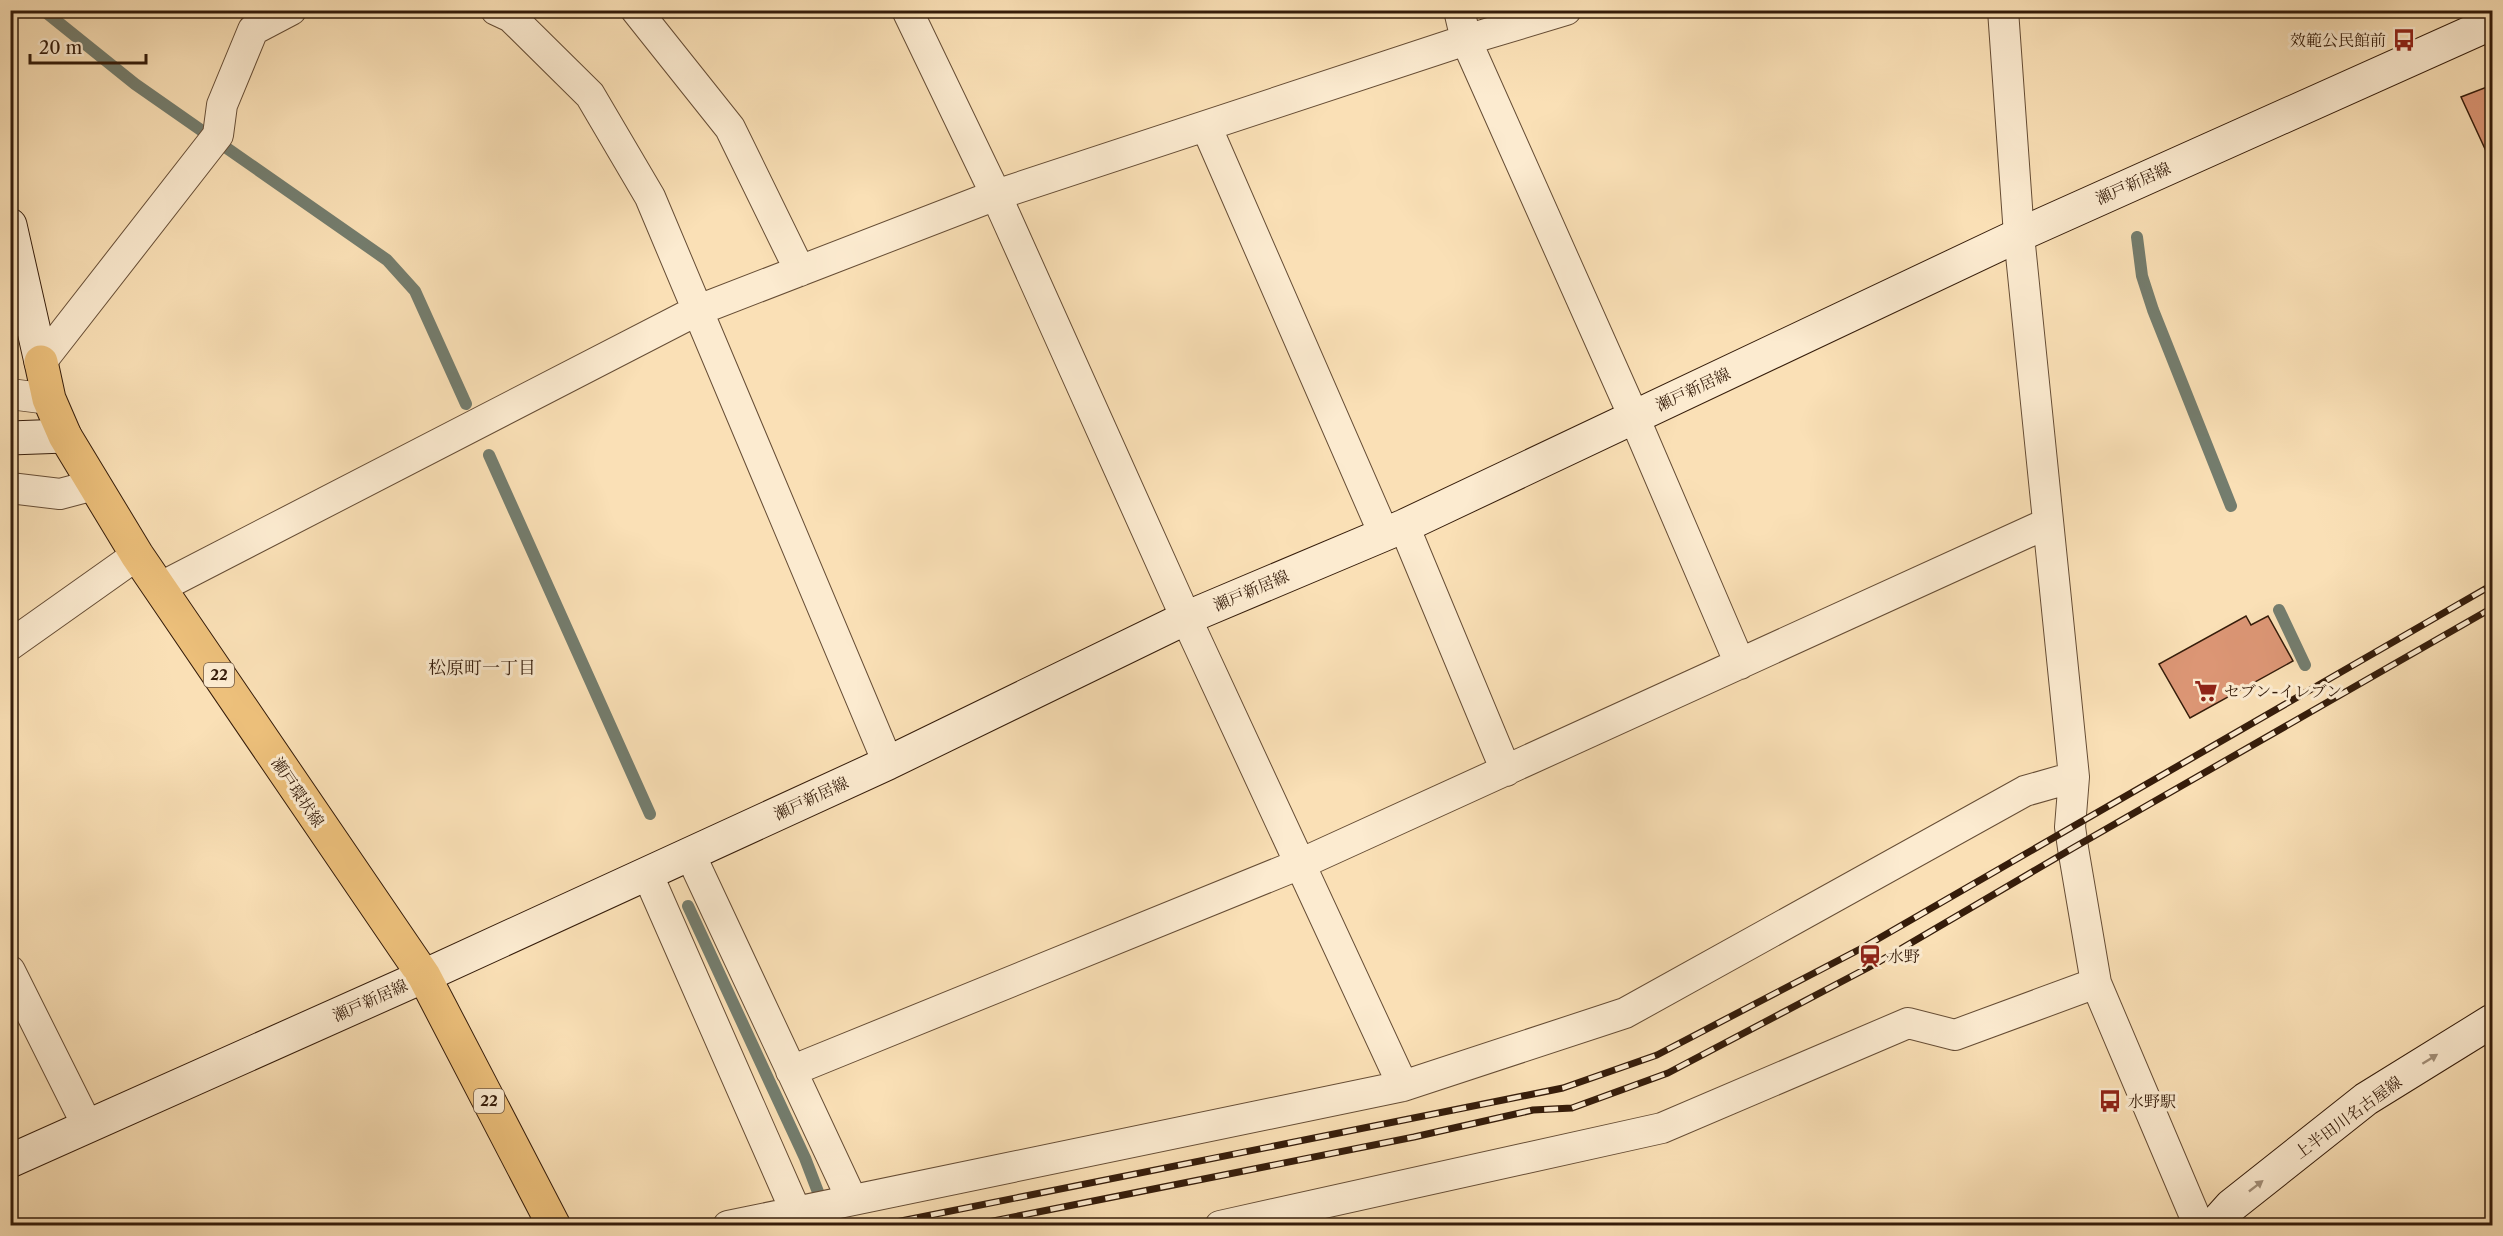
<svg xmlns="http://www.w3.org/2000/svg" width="2503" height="1236" font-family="'Libre Caslon Text','Noto Serif JP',serif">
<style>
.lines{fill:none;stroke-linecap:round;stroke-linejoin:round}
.stream{stroke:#747d6e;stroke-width:12}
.building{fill:#dc9675;stroke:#351c0a;stroke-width:1.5}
.street-casing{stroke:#664d35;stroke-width:32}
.secondary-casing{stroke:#351c0a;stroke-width:35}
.primary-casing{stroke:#351c0a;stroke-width:35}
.street{stroke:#fcebd0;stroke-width:30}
.secondary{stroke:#fcebd0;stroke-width:33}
.primary{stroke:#edc07b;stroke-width:33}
.rail-casing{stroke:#351c0a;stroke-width:7}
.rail{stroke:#fcebd0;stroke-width:4.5;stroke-dasharray:14;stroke-linecap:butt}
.oneway{fill:#a28e77}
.labels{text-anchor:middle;stroke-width:6;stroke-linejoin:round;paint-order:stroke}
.shield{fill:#fcebd0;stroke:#715a45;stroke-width:1.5}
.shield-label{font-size:15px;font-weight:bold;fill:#351c0a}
.poi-label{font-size:16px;fill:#351c0a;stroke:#fcebd0;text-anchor:start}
.street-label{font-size:16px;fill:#351c0a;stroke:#fcebd0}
.neighbourhood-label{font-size:18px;fill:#351c0a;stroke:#fcebd0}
</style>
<rect width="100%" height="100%" fill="#fae0b6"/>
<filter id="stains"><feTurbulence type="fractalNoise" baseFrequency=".00333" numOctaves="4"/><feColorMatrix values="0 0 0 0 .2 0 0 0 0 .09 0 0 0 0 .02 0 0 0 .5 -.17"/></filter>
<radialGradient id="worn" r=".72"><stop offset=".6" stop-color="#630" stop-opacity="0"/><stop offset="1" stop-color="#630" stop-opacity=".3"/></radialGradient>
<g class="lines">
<!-- stream -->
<path class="stream" d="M43 10 135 84 387 260 415 291 466 404
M2137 237 2142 276 2153 310 2231 506
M489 455 650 814
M2279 610 2305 665
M688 906 805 1158 831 1226"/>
</g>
<!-- building -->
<path class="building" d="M2492 85V164L2461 97Z
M2246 616 2251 625 2268 616 2293 661 2190 718 2159 664Z"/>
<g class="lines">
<!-- street casing -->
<g class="street-casing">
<path id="street" d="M496 10 511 17 590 95 650 197 888 763
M636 10 730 128 800 271
M907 10 996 195 1186 618 1403 1086
M1459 10 1466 40 1634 417 1740 664
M2003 10 2019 235 2074 777 2070 827 2073 848 2096 983 2199 1226
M1206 126 1384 534
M41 362 218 135 222 105 253 30 291 10
M10 394 49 399
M10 488 60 494 94 485
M1404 526 1506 771
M159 588 696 311 996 195 1466 40 1566 10
M10 645 137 555
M690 854 852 1200
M647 873 796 1212
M10 971 88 1127
M791 1071 1300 864 2048 523
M728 1226 1403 1086 1625 1013 2025 791 2074 777
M1220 1226 1662 1128 1908 1023 1955 1035 2096 983"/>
</g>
<!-- secondary casing -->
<g class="secondary-casing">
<path id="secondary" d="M10 225 41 362
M10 438 65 436
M10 1161 424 976 888 763 1186 618 1404 526 2019 235 2492 23
M2213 1226 2231 1206 2366 1099 2492 1021"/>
</g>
<!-- primary casing -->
<g class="primary-casing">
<path id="primary" d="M41 362 49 399 65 436 137 555 424 976 554 1226"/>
</g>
<!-- street -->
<use href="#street" class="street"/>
<!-- secondary -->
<use href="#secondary" class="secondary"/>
<!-- primary -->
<use href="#primary" class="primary"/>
<!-- rail casing -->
<g class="rail-casing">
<path id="rail" d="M876 1226 1563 1088 1657 1055 1864 947 2492 585
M968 1226 1414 1137 1533 1110 1572 1108 1668 1073 1875 964 2073 848 2492 608"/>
</g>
<!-- rail -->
<use href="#rail" class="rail"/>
</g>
<!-- one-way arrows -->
<defs><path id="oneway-solid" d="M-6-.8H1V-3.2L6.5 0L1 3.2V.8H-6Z" transform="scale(1.5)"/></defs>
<g class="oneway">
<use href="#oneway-solid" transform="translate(2430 1059) rotate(-32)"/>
<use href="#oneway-solid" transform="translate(2256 1186) rotate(-38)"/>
</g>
<!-- icons -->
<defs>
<g id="bus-bare" transform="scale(1.8)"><path d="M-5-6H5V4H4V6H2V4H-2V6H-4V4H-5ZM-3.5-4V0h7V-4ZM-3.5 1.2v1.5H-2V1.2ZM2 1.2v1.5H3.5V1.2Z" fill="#8f2418" stroke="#fcebd0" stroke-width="2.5" paint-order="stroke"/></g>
<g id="supermarket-bare" transform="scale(1.8)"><path d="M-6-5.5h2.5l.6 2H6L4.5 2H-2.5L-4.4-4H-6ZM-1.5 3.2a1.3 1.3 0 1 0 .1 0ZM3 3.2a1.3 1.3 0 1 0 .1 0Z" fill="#8f2418" stroke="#fcebd0" stroke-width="2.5" paint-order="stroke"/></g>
<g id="station-bare" transform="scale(1.8)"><path d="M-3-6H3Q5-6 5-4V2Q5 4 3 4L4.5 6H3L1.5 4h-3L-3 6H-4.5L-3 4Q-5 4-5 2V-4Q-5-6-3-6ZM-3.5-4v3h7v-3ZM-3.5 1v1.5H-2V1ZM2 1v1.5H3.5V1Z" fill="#8f2418" stroke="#fcebd0" stroke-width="2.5" paint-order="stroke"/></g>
</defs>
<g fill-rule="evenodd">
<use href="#bus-bare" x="2404" y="40"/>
<use href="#supermarket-bare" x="2206" y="691"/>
<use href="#station-bare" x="1870" y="956"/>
<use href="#bus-bare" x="2110" y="1101"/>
</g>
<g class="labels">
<!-- shield labels -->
<g class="shield">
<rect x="204" y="663" width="30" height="24" rx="4.5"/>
<rect x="474" y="1089" width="30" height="24" rx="4.5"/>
</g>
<g class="shield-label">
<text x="219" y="680">22</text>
<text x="489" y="1106">22</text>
</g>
<!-- poi labels -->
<g class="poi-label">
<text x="2386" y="46" text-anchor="end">效範公民館前</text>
<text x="2224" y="697">セブン-イレブン</text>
<text x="1888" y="962">水野</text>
<text x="2128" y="1107">水野駅</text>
</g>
<!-- street labels -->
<g class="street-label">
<text transform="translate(2133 183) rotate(-24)" y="6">瀬戸新居線</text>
<text transform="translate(1693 389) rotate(-25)" y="6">瀬戸新居線</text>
<text transform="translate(1251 590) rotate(-23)" y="6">瀬戸新居線</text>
<text transform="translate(298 792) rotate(56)" y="6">瀬戸環状線</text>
<text transform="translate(811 798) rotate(-25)" y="6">瀬戸新居線</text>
<text transform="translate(370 1000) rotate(-24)" y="6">瀬戸新居線</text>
<text transform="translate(2348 1117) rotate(-36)" y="6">上半田川名古屋線</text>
</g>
<!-- neighbourhood labels -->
<g class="neighbourhood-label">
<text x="482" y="674">松原町一丁目</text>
</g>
</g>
<!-- margin -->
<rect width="2503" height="1236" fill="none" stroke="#fae0b6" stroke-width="36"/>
<rect x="12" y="12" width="2479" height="1212" fill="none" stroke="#351c0a" stroke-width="3"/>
<rect x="18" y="18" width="2467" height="1200" fill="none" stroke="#351c0a" stroke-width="1.5"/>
<!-- scale -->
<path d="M30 54v9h116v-9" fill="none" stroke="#351c0a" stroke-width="3"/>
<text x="39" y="54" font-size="18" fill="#351c0a" stroke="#fcebd0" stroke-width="4.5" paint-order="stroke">20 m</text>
<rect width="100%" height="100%" filter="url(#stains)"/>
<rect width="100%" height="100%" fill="url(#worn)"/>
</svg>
